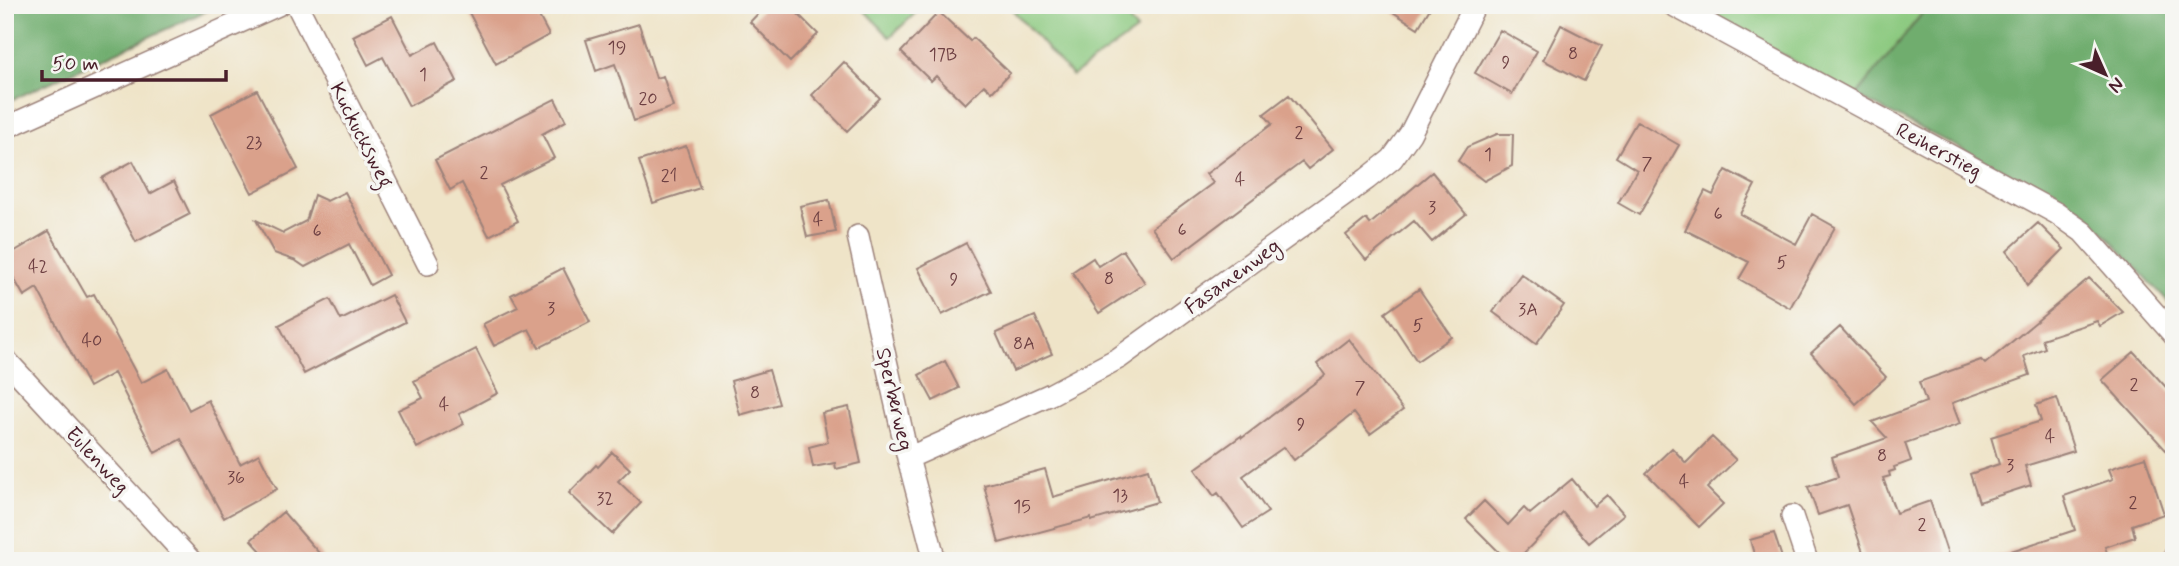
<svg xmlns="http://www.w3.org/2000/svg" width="2179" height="566" font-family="Mynerve,sans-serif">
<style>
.green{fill:#8bc97f;stroke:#6a7455;stroke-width:2}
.forest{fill:#70ad6e;stroke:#5d664c;stroke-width:2}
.building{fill:#daa18b}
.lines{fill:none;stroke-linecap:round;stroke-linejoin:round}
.street-casing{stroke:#9c827a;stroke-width:24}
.street{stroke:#fff;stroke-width:21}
.labels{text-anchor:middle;stroke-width:7;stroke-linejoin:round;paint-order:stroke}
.number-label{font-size:18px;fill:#6e4043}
.street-label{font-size:21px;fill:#4a1f2b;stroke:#f6f6f2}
</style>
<rect width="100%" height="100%" fill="#f6f6f2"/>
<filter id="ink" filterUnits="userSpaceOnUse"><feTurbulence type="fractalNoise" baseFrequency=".0143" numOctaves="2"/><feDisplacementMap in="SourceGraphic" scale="14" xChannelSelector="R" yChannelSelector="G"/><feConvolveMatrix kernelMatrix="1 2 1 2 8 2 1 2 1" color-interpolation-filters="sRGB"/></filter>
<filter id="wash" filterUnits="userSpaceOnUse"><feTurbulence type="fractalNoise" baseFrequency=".00686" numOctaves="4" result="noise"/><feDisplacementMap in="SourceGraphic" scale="28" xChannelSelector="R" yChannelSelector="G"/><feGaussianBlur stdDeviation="1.57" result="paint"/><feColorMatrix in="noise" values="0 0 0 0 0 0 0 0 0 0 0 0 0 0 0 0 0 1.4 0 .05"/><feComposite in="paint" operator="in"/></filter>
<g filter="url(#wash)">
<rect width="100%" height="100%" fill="#efe4c8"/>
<!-- green -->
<path class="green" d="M859 5H924L890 37Z
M1008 5H1115L1137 30 1072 76Z
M1694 5H1929L1856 96Z"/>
<!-- forest -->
<path class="forest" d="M5 5H219L5 103Z
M1929 5H2174V308L2084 211 1856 96Z"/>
<g id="blocks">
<!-- building -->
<path class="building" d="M465 5H533L549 35 496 64Z
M766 5H789L818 34 790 62 750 22Z
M1382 5H1432L1418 28Z
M939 12 970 41 973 38 1010 73 992 92 984 85 965 104 936 76 931 81 901 52Z
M392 16 412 55 437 42 457 81 409 106 383 57 368 65 353 36Z
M639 24 656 78 663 76 673 107 634 121 615 64 596 71 586 40Z
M1561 25 1602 46 1584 81 1543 60Z
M1500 30 1537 51 1512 94 1475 73Z
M844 62 880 98 847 131 812 95Z
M257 90 298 169 252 193 211 114Z
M1289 95 1333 149 1308 169 1302 162 1174 258 1152 228 1213 183 1206 174 1272 124 1264 114Z
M555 99 566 121 542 134 554 158 500 185 518 221 489 236 462 183 450 190 435 160Z
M1637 121 1679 145 1639 215 1618 203 1637 170 1616 157Z
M1497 134H1513L1512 166 1484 181 1458 161 1467 147Z
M686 146 700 188 653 203 639 161Z
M133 161 150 194 174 181 190 214 136 242 102 178Z
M1726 170 1755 185 1740 214 1796 244 1812 214 1835 227 1790 308 1739 279 1749 262 1685 230 1705 191 1713 195Z
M1432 172 1466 214 1432 242 1414 221 1366 260 1346 235 1366 219 1370 224Z
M345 192 388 275 370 285 349 244 305 267 296 261 274 253 256 220 283 233 306 221 314 195 327 201Z
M829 200 836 232 807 237 800 206Z
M2038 223 2064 249 2027 286 2018 265 2007 251Z
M49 231 87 297 94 294 141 383 168 369 189 410 208 400 240 464 259 454 277 489 224 518 181 439 155 453 114 373 89 387 37 288 24 296 5 263V257Z
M966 243 991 291 942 315 918 268Z
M1123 250 1145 283 1099 313 1072 272 1093 258 1098 266Z
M563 268 590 322 539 348 529 329 494 346 483 324 518 307 511 295Z
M1521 274 1564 305 1536 344 1493 312Z
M2089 278 2123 312 2100 326 2097 321 2042 339 2045 348 2024 356 2030 375 1952 403 1960 424 1905 443 1911 461 1894 467 1895 470 1889 472 1890 476 1883 478 1896 513 1930 501 1950 561H1866L1847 505 1818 515 1808 487 1838 477 1832 457 1887 438 1872 422 1926 402 1919 382 1981 360 1985 364Z
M1419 289 1452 337 1417 361 1385 313Z
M391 295 405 322 304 374 279 325 330 299 341 320Z
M1035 316 1052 354 1013 371 996 333Z
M1840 327 1886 377 1856 404 1811 353Z
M1349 339 1403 410 1370 434 1354 413 1294 460 1284 447 1243 476 1268 512 1243 528 1218 493 1214 496 1195 469 1241 436 1242 438 1325 375 1317 364Z
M476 349 498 393 459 414 464 424 417 448 398 410 423 398 414 381Z
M2134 352 2174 396V459L2102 380Z
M945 361 959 388 933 401 919 375Z
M769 370 779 404 740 415 731 381Z
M2057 398 2074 451 2025 466 2031 485 1979 502 1970 474 1999 464 1991 437 2041 421 2036 405Z
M849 407 861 463 836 469 835 463 813 467 809 447 828 442 822 413Z
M1712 437 1736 460 1707 488 1723 504 1699 527 1646 473 1672 448 1686 463Z
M612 452 630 469 618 481 641 503 612 534 569 493 596 465 598 467Z
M2145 457 2164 514 2132 525 2135 537 2105 547 2110 561H1993V557L2075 530 2064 496 2113 479 2109 469Z
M1045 469 1053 497 1148 469 1157 502 1091 521V518L999 543 984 485Z
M1572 479 1594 506 1607 495 1624 514 1589 543 1563 513 1516 561H1508L1466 519 1484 501 1508 525 1524 508 1530 514Z
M283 512 326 561H270L251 540Z
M1774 533 1783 561H1756L1750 540Z"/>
</g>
</g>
<g filter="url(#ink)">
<use href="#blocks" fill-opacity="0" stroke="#9c827a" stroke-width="2"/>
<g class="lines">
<!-- street casing -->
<g class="street-casing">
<path id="street" d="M297 5 428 264
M1673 5 2056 213 2083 232 2174 335
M5 128 278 5
M858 236 908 458 935 561
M5 359 191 561
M908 458 1051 394 1119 358 1367 179 1392 159 1410 134 1475 5
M1792 516 1807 561
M2170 561 2174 557"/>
</g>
<!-- street -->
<use href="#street" class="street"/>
</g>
</g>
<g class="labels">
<!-- number labels -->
<g class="number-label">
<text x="617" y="53">19</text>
<text x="1573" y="59">8</text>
<text x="943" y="60">17B</text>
<text x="1506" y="68">9</text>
<text x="423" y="80">1</text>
<text x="648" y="104">20</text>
<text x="1299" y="138">2</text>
<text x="254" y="148">23</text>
<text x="1488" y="160">1</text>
<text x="1647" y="169">7</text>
<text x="484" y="178">2</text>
<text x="669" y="181">21</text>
<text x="1240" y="185">4</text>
<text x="1432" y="213">3</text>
<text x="1718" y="219">6</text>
<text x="818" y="225">4</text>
<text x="1182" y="235">6</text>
<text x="317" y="236">6</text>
<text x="1782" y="268">5</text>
<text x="38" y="272">42</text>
<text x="1109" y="284">8</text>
<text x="954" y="285">9</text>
<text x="551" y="314">3</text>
<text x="1528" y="315">3A</text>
<text x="1418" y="331">5</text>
<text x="92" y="346">40</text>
<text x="1024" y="349">8A</text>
<text x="2134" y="390">2</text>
<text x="1360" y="393">7</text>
<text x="755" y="398">8</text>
<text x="444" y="410">4</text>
<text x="1301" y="430">9</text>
<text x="2050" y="442">4</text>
<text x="1882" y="461">8</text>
<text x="2010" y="471">3</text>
<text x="236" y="483">36</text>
<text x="1684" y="487">4</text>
<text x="1120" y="501">13</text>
<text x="605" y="504">32</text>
<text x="2133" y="508">2</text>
<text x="1022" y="512">15</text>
<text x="1922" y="530">2</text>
</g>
<!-- street labels -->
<g class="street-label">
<text transform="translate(362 135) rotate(63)" y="7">Kuckucksweg</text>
<text transform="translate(1939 150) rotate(28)" y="7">Reiherstieg</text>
<text transform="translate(1232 276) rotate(-36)" y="7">Fasanenweg</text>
<text transform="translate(895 399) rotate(77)" y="7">Sperberweg</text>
<text transform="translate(98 460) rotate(47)" y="7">Eulenweg</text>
</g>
</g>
<!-- margin -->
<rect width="2179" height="566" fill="none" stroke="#f6f6f2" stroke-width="28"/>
<!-- north arrow -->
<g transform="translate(2105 74) rotate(135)" stroke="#f6f6f2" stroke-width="5" paint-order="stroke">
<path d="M0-5L12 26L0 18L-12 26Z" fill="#4a1f2b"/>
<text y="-10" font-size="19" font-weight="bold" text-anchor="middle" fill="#4a1f2b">N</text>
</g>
<!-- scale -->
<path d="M42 70v10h184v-10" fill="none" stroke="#4a1f2b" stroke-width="3.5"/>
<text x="52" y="70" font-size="21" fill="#4a1f2b" stroke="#f6f6f2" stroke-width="5" paint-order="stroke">50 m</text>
</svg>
